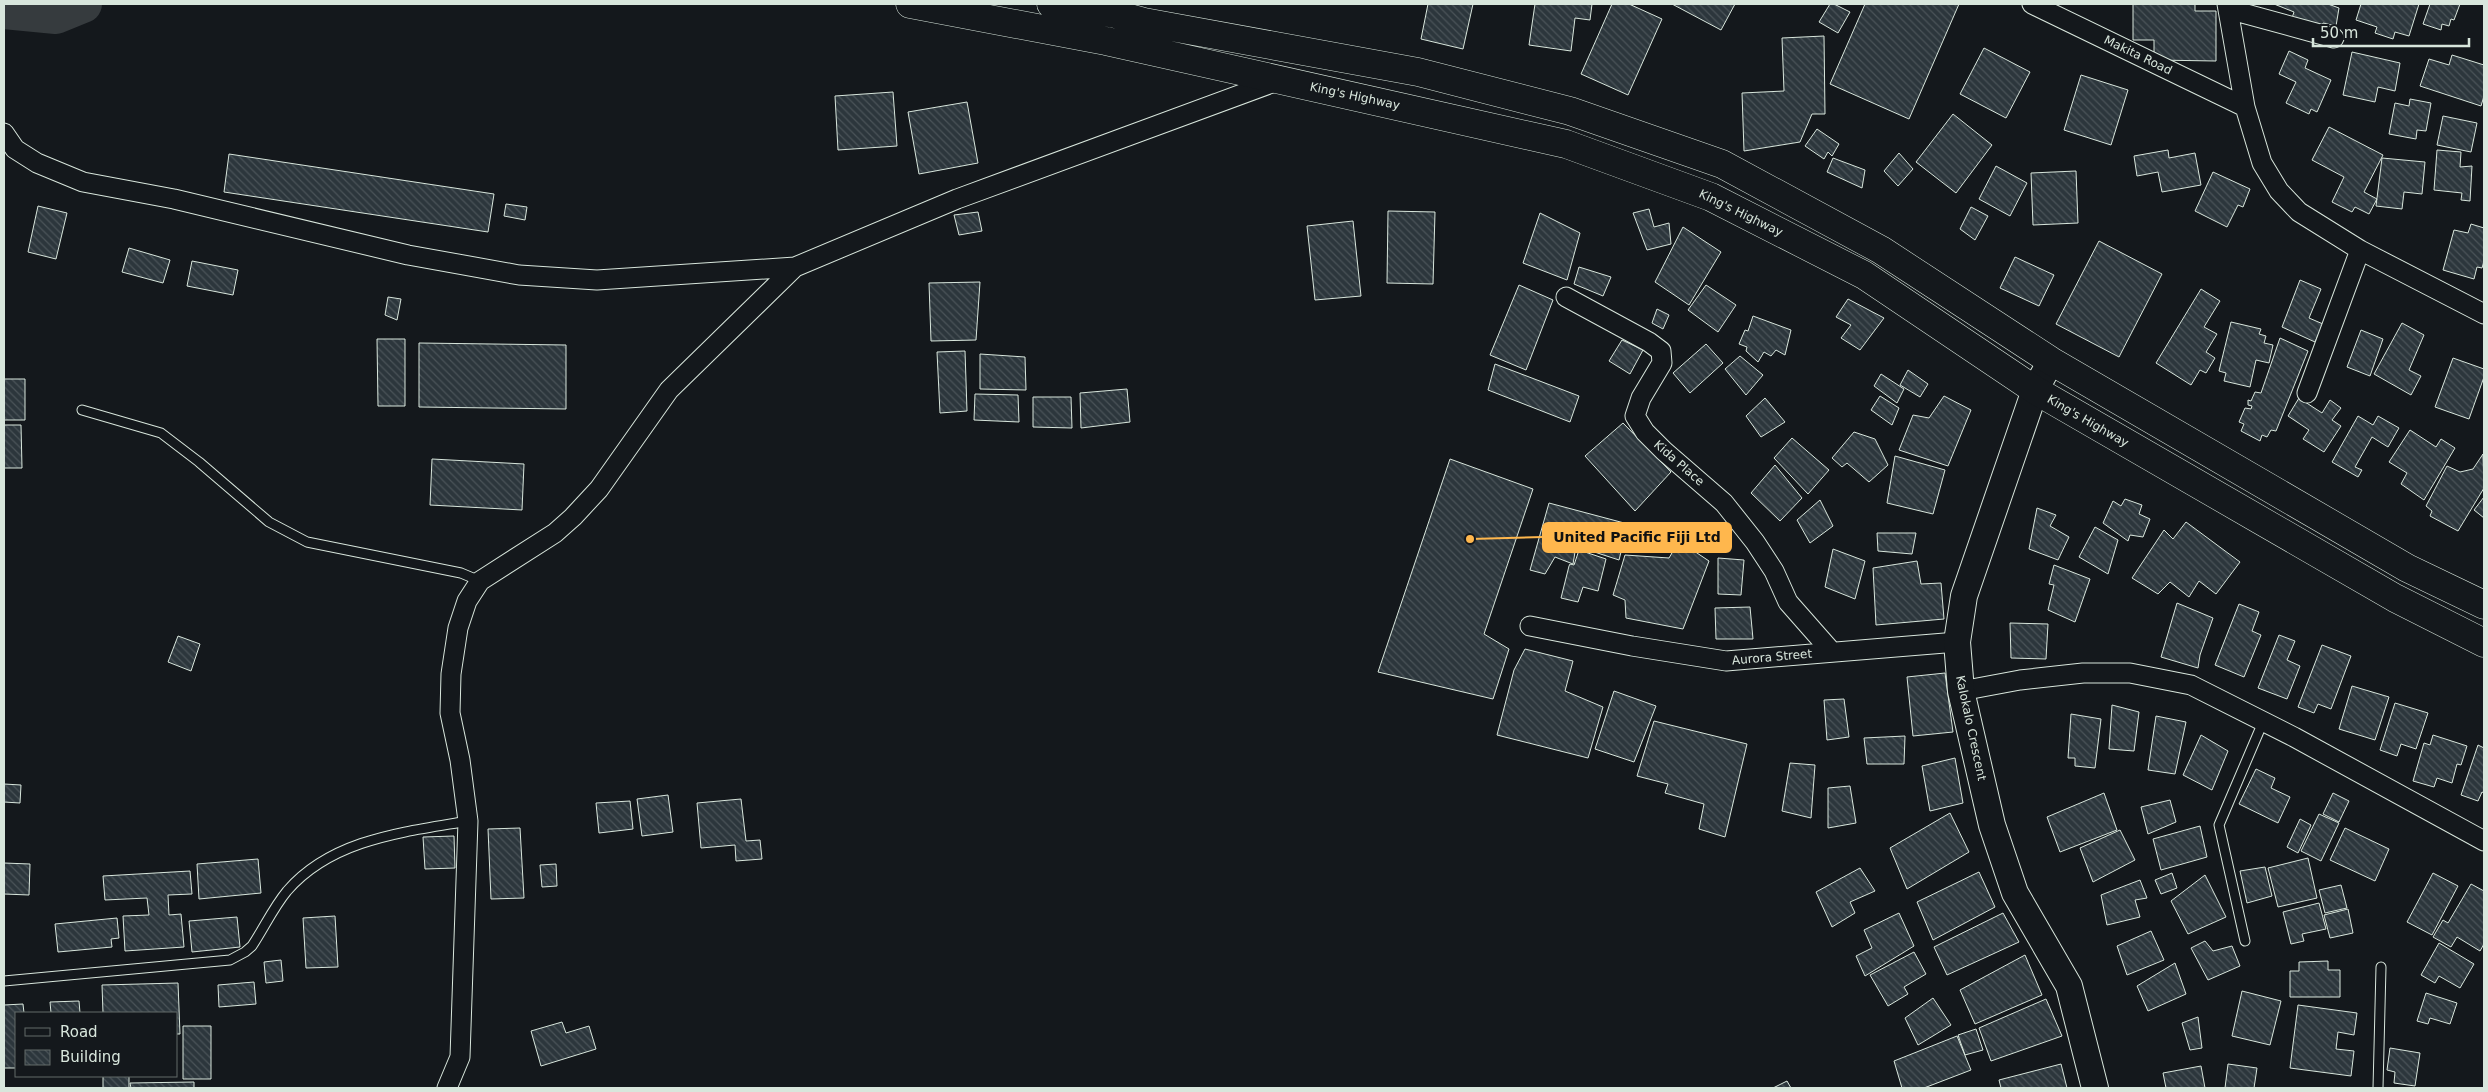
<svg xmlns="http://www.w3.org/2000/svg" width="2488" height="1092" font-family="'DejaVu Sans',sans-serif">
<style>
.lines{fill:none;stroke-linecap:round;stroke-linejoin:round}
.river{stroke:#363b3e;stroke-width:38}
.building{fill:url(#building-back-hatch);stroke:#d8e6dc}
.lane-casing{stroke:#d8e6dc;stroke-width:11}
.street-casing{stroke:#d8e6dc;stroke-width:21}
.secondary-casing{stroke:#d8e6dc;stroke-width:28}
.highway-casing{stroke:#d8e6dc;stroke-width:29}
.lane{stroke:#14181c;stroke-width:9}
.street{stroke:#14181c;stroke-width:19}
.secondary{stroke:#14181c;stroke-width:26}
.highway{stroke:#14181c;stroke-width:28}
.labels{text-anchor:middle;stroke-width:4;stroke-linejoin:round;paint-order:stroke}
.street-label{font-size:12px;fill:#d8e6dc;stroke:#14181c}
.leader{fill:none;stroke:#ffb74d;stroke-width:2}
.callout-dot{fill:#ffb74d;stroke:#14181c;stroke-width:2}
.callout{fill:#ffb74d;stroke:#ffb74d;stroke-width:2}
.callout-label{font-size:14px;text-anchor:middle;font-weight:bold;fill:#111}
</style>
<defs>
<pattern id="building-back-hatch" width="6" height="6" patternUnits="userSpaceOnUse" patternTransform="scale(1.25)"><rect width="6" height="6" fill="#2c363c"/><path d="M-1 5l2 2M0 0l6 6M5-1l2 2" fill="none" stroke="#4a5358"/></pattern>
</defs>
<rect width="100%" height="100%" fill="#14181c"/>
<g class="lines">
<!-- river -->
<path class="river" d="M4 10 56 15 83 4"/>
</g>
<!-- building -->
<path class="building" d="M1428 4H1473L1463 49 1421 39Z
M1535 4H1592L1590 20 1575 18 1571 51 1529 45Z
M1612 4H1629L1662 19 1628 95 1581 74Z
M1672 4H1735L1721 30Z
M1830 4H1834L1850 12 1838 33 1819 22Z
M1865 4H1959L1909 119 1830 84Z
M2133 4H2195V11H2216V61L2154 60V40H2133Z
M2274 4H2328L2339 8 2336 26 2323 23 2322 26 2292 18 2294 12Z
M2361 4H2419L2409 36 2395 32 2393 39 2375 33 2377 27 2356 20Z
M2430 4H2460L2454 20 2451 19 2449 26 2442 24 2441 30 2423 24Z
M1824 36 1825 114H1812L1800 142 1744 151 1742 93 1784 91 1782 38Z
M1984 48 2030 72 2006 118 1960 94Z
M2289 51 2308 60 2305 68 2331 80 2317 112 2311 109 2309 114 2286 103 2296 82 2279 74Z
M2352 52 2400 63 2395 91 2378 87 2375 102 2343 95Z
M2452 55 2484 65V96L2481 106 2420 86 2429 59 2449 65Z
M2081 75 2128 90 2111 145 2064 130Z
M893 92 897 146 838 150 835 96Z
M2410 99 2431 103 2426 131 2417 130 2416 139 2389 134 2395 103 2409 106Z
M967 102 978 163 919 174 908 112Z
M1953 114 1992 145 1956 193 1916 162Z
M2443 116 2477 123 2471 152 2437 145Z
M2329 127 2383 155 2364 192 2377 199 2369 214 2355 207 2352 212 2332 202 2344 177 2312 160Z
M1817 129 1839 144 1832 156 1828 152 1824 159 1805 146Z
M2168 150 2169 158 2195 153 2201 185 2162 192 2158 172 2137 176 2134 156Z
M2437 150 2461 152 2460 167 2472 166 2470 201 2461 200 2462 193 2434 190Z
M1899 153 1913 169 1898 186 1884 171Z
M229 154 494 194 488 232 224 192Z
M1833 158 1865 170 1862 188 1827 172Z
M2382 158 2425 162 2422 194 2404 192 2402 209 2376 206Z
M1996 166 2027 183 2010 216 1979 199Z
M2076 171 2078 223 2033 225 2031 173Z
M2213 172 2250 189 2243 207 2238 205 2227 227 2195 211Z
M506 204 527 207 525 220 504 216Z
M38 206 67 213 56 259 28 252Z
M1971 207 1988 216 1975 240 1960 229Z
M1649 209 1654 227 1669 223 1671 244 1647 250 1633 213Z
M1388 211 1435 212 1433 284 1387 283Z
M978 212 982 231 959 235 954 215Z
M1540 213 1580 233 1567 280 1523 263Z
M1353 221 1361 296 1315 300 1307 226Z
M2471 224 2484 228V261L2482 268 2477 267 2474 279 2443 270 2454 230 2468 233Z
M1683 227 1721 252 1689 305 1655 282Z
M2099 241 2162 274 2119 357 2056 324Z
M129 248 170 260 163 283 122 272Z
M2015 257 2054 275 2039 306 2000 288Z
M192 261 238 270 233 295 187 286Z
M1579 267 1611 277 1603 296 1574 284Z
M2300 280 2321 289 2309 318 2323 324 2315 342 2282 327Z
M980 282 976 340 931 341 929 283Z
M1519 285 1553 300 1526 370 1490 355Z
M1706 285 1736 305 1718 332 1688 310Z
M2201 289 2220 301 2204 327 2217 334 2206 352 2215 358 2206 373 2200 370 2191 385 2156 363Z
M388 297 401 299 397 320 385 315Z
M1848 299 1884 318 1860 350 1841 338 1851 325 1836 317Z
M1657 309 1669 315 1663 329 1652 323Z
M1753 316 1791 330 1785 355 1776 350 1771 356 1764 352 1758 362 1746 351 1747 347 1739 344 1745 330 1748 331Z
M2231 322 2261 329 2259 334 2266 336 2264 343 2273 345 2269 363 2256 360 2250 387 2224 381 2226 373 2219 371Z
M2402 323 2424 335 2409 370 2421 376 2411 395 2374 374Z
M2361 330 2383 339 2370 376 2347 367Z
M2280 338 2308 351 2276 431 2271 430 2267 437 2262 435 2260 441 2241 431 2244 424 2239 422 2245 408 2251 409 2252 406 2248 405V400L2251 401 2255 392 2261 393Z
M377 339H405V406H378Z
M1622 340 1643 350 1630 374 1609 361Z
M419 343 566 345V409L419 407Z
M1706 344 1723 363 1690 393 1673 373Z
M965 351 967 411 940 413 937 352Z
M980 354 1025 357 1026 390 980 389Z
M1740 356 1763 375 1746 395 1725 369Z
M2453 358 2484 369V377L2469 419 2435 407Z
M1495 364 1579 396 1570 422 1488 390Z
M1908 370 1928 384 1920 397 1900 385Z
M1881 374 1904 389 1897 403 1874 386Z
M4 379H25V420H4Z
M1127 389 1130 422 1081 428 1080 393Z
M975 394 1018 395 1019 422 974 420Z
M1880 396 1899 408 1892 425 1871 410Z
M1944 396 1971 410 1948 466 1899 450 1913 415 1929 418Z
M1033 397H1071L1072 428 1033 427Z
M1765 398 1785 422 1761 437 1746 416Z
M2299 398 2322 413 2330 400 2341 408 2332 420 2341 426 2324 452 2303 439 2309 430 2288 416Z
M2358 416 2373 425 2378 416 2399 428 2388 447 2372 437 2355 467 2362 470 2358 477 2332 462Z
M1623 423 1671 472 1635 511 1585 456Z
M4 425H21L22 468H4Z
M2410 430 2436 447 2441 439 2455 448 2424 500 2401 484 2407 473 2389 462Z
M1854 432 1875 439 1888 465 1869 482 1847 463 1842 467 1832 458Z
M1792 438 1829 470 1808 494 1774 458Z
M2483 454 2484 488 2458 531 2430 516 2432 511 2426 506 2447 466 2460 472 2473 469Z
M1895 456 1945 470 1933 514 1887 503Z
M432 459 524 464 522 510 430 505Z
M1450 459 1533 489 1484 634 1509 649 1493 699 1378 672Z
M1775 465 1802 498 1780 521 1751 493Z
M2484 497V518L2474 510Z
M2125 499 2142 505 2139 514 2150 519 2143 537 2130 535 2128 541 2103 523 2113 501 2121 506Z
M1820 500 1833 526 1810 543 1797 520Z
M1549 503 1628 524 1619 560 1576 546 1573 564 1555 557 1545 574 1530 570Z
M2037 508 2056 515 2050 526 2069 537 2058 560 2029 549Z
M2186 522 2240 562 2216 594 2199 581 2189 597 2170 582 2158 594 2132 578 2164 530 2173 539Z
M2095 527 2118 540 2108 574 2079 557Z
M1877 533H1916L1912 554 1878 551Z
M1679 541 1709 561 1683 629 1626 618 1625 600 1613 595 1625 555 1669 558Z
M1833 549 1865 561 1855 599 1825 587Z
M1579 550 1606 559 1598 591 1583 587 1578 602 1561 598 1569 566 1570 564 1574 565Z
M1718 558 1744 560 1741 595 1718 594Z
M1917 561 1921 584 1941 583 1944 619 1876 625 1873 568Z
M2054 565 2090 579 2075 622 2048 610 2054 585 2049 584Z
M2177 603 2213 618 2200 655 2198 668 2161 657Z
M2239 604 2259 612 2252 631 2261 635 2244 677 2215 665Z
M1750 607 1753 639H1716L1715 608Z
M2010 623 2048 624 2046 659 2011 658Z
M2279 635 2295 641 2287 660 2300 666 2287 699 2258 688Z
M178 636 200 644 191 671 168 662Z
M2322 645 2351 656 2331 709 2318 704 2314 713 2298 707Z
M1525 649 1573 661 1565 691 1603 707 1588 758 1497 735 1514 670Z
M1945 673 1953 732 1913 736 1907 677Z
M2352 686 2389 697 2375 740 2339 729Z
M1614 691 1656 706 1634 762 1595 749Z
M1844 699 1849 737 1827 740 1824 700Z
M2395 703 2428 713 2416 749 2401 744 2397 756 2380 750Z
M2112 705 2139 712 2134 751 2109 749Z
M2071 714 2101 719 2095 768 2075 766V758H2068Z
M2156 716 2186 722 2175 774 2148 770Z
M1654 721 1747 744 1725 837 1699 829 1704 804 1665 793 1668 784 1637 776Z
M2201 735 2228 751 2212 790 2183 775Z
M2433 735 2467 746 2461 765 2457 764 2452 783 2437 778 2434 787 2413 781 2424 743 2430 745Z
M1905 736 1904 764H1867L1864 738Z
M2478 745 2484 748V793L2482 792 2478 801 2461 795Z
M1955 758 1963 803 1930 811 1922 766Z
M1790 763 1815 765 1811 818 1782 811Z
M2256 769 2275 778 2271 788 2290 797 2278 823 2239 804Z
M4 784 21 785 20 803 4 802Z
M1850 786 1856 823 1828 828V788Z
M2104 793 2117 830 2060 852 2047 817Z
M2333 793 2349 801 2339 822 2323 814Z
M668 795 673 832 642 836 637 799Z
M741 799 746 841 760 840 762 859 736 861 735 845 701 848 697 803Z
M2170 800 2176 822 2148 834 2141 807Z
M630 801 633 829 599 833 596 803Z
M1950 813 1969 852 1907 889 1890 848Z
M2319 814 2339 823 2321 861 2301 851Z
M2300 819 2311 825 2298 853 2287 847Z
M2200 826 2207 857 2161 870 2153 839Z
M520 828 524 898 491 899 488 829Z
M2345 828 2389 849 2375 881 2330 860Z
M2120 830 2135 860 2093 882 2080 848Z
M454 836 455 868 425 869 423 837Z
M2308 858 2317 898 2278 907 2268 868Z
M258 859 261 893 199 899 197 864Z
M4 863 30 864 29 895 4 894Z
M556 864 557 886 542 887 540 865Z
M2265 867 2272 896 2247 903 2240 871Z
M1860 868 1875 891 1850 902 1855 913 1832 927 1816 892Z
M190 871 192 894 168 895 169 915 181 914 184 947 125 951 123 916 149 915 147 898 105 900 103 876Z
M1979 872 1995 907 1933 940 1917 902Z
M2172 873 2177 888 2161 894 2155 880Z
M2433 873 2458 886 2432 935 2407 922Z
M2205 875 2226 917 2188 934 2171 901Z
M2140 880 2147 898 2135 900 2140 917 2107 925 2101 895Z
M2471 884 2484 891V944L2480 951 2457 937 2451 947 2433 937 2443 920 2448 923Z
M2341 885 2347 908 2325 913 2319 890Z
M2319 903 2326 929 2302 934 2304 941 2291 944 2283 912Z
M2348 909 2353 933 2330 938 2324 915Z
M1899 913 1914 946 1865 976 1856 956 1872 948 1864 930Z
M2003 913 2019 942 1947 975 1934 947Z
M335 916 338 967 306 968 303 918Z
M237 917 240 947 192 952 189 921Z
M117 918 119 938 111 939 112 947 58 952 55 924Z
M2151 931 2164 960 2127 975 2117 946Z
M2205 941 2213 951 2232 946 2240 966 2208 980 2191 948Z
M2439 943 2474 964 2460 988 2439 976 2435 983 2421 975Z
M1914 952 1926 974 1904 987 1908 994 1888 1006 1870 975Z
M2025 955 2042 995 1975 1024 1960 990Z
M281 960 283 981 266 983 264 962Z
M2328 961V970H2340V997H2290V971H2299V962Z
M2175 963 2186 994 2148 1011 2137 986Z
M254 982 256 1004 219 1007 218 985Z
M178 983 180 1034H176V1013H103L102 985Z
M2242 991 2281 1001 2270 1045 2232 1036Z
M2426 993 2457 1003 2450 1024 2430 1018 2428 1024 2417 1021Z
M1933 998 1951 1025 1918 1045 1905 1018Z
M2046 999 2062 1036 1991 1061 1979 1028Z
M79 1001 80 1013H51L50 1002Z
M23 1004 24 1013H16V1068H4V1005Z
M2298 1005 2357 1013 2354 1035 2338 1032 2336 1049 2354 1051 2351 1076 2290 1068Z
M2198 1017 2202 1048 2190 1050 2182 1023Z
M562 1022 566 1033 589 1026 596 1049 541 1066 531 1031Z
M183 1026H211V1079H183Z
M1976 1029 1983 1050 1965 1055 1958 1035Z
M1957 1036 1971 1070 1924 1088H1902L1894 1061Z
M2390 1048 2420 1053 2415 1086 2394 1083 2395 1072 2387 1070Z
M2061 1064 2067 1088H2001L1999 1080Z
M2228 1064 2257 1068 2254 1088H2225Z
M2201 1066 2205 1088H2166L2163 1073Z
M103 1076H129V1088H103Z
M1787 1081 1791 1088H1773Z
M194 1082V1088H131L130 1083Z"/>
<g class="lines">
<!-- lane casing -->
<g class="lane-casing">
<path id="lane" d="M82 410 161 433 199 462 269 522 307 542 461 573 480 581
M2245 941 2219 825 2263 722
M4 981 230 960 245 952 252 946C264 928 273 908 287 891 332 839 404 832 468 821
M2378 1088 2381 967"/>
</g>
<!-- street casing -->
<g class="street-casing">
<path id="street" d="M2032 4 2245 107
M2227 4 2245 107 2262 163 2279 191 2299 212 2360 250 2484 314
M2228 9 2334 38
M4 133 15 149 37 163 83 182 174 199 408 255 519 275 597 280 795 267
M1566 297 1649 342 1661 351 1662 363 1641 398 1635 416 1645 432 1664 451 1724 503 1755 542 1774 571 1788 602 1832 652
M2307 393 2360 250
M1530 626 1632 646 1726 661 1957 642
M1961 691 2020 680 2083 673H2130L2191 685 2294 737 2484 841
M447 1088 460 1057 468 821 460 760 450 713 451 674 458 628 467 601 480 581 555 533 573 517 599 489 669 390 795 267 957 199 1280 80"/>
</g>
<!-- secondary casing -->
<g class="secondary-casing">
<path id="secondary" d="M2051 361 2035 390 1964 596 1957 642 1961 691 1992 825 2015 893 2069 986 2095 1088"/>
</g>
<!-- highway casing -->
<g class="highway-casing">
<path id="highway" d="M910 4 1106 41 1566 144 1711 197 1864 275 2035 390 2395 598 2484 643
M1051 4 1115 14 1144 22 1418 72 1570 111 1722 164 1881 250 2051 361 2407 568 2484 605"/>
</g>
<!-- lane -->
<use href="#lane" class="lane"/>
<!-- street -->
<use href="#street" class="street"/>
<!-- secondary -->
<use href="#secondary" class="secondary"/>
<!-- highway -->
<use href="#highway" class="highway"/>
</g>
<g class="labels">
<!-- street labels -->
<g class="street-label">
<text transform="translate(2138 55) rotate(26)" y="4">Makita Road</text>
<text transform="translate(1355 96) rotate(12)" y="4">King's Highway</text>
<text transform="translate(1741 213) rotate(26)" y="4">King's Highway</text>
<text transform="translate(2088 421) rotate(30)" y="4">King's Highway</text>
<text transform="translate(1679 463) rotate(41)" y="4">Kida Place</text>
<text transform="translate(1772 657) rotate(-5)" y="4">Aurora Street</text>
<text transform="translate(1971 728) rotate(78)" y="4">Kalokalo Crescent</text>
</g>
</g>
<!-- callouts -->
<path class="leader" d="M1470 539L1543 537"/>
<circle class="callout-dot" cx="1470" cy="539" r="5"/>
<rect class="callout" x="1543" y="523" width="188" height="29" rx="5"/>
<g class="callout-label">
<text x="1637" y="542">United Pacific Fiji Ltd</text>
</g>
<!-- border -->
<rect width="2488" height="1092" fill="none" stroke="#d8e6dc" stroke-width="10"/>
<!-- legend -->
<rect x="15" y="1012" width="162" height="65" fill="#14181c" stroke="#626a69"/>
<rect x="25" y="1028" width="25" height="8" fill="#14181c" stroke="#626a69"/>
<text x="60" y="1037" font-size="15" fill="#d8e6dc">Road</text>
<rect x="25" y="1050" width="25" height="15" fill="url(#building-back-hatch)" stroke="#626a69"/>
<text x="60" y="1062" font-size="15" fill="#d8e6dc">Building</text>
<!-- scale -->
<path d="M2313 38v8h156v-8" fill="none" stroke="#d8e6dc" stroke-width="2.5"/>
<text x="2320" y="38" font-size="15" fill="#d8e6dc" stroke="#14181c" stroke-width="4" paint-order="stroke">50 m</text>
</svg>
